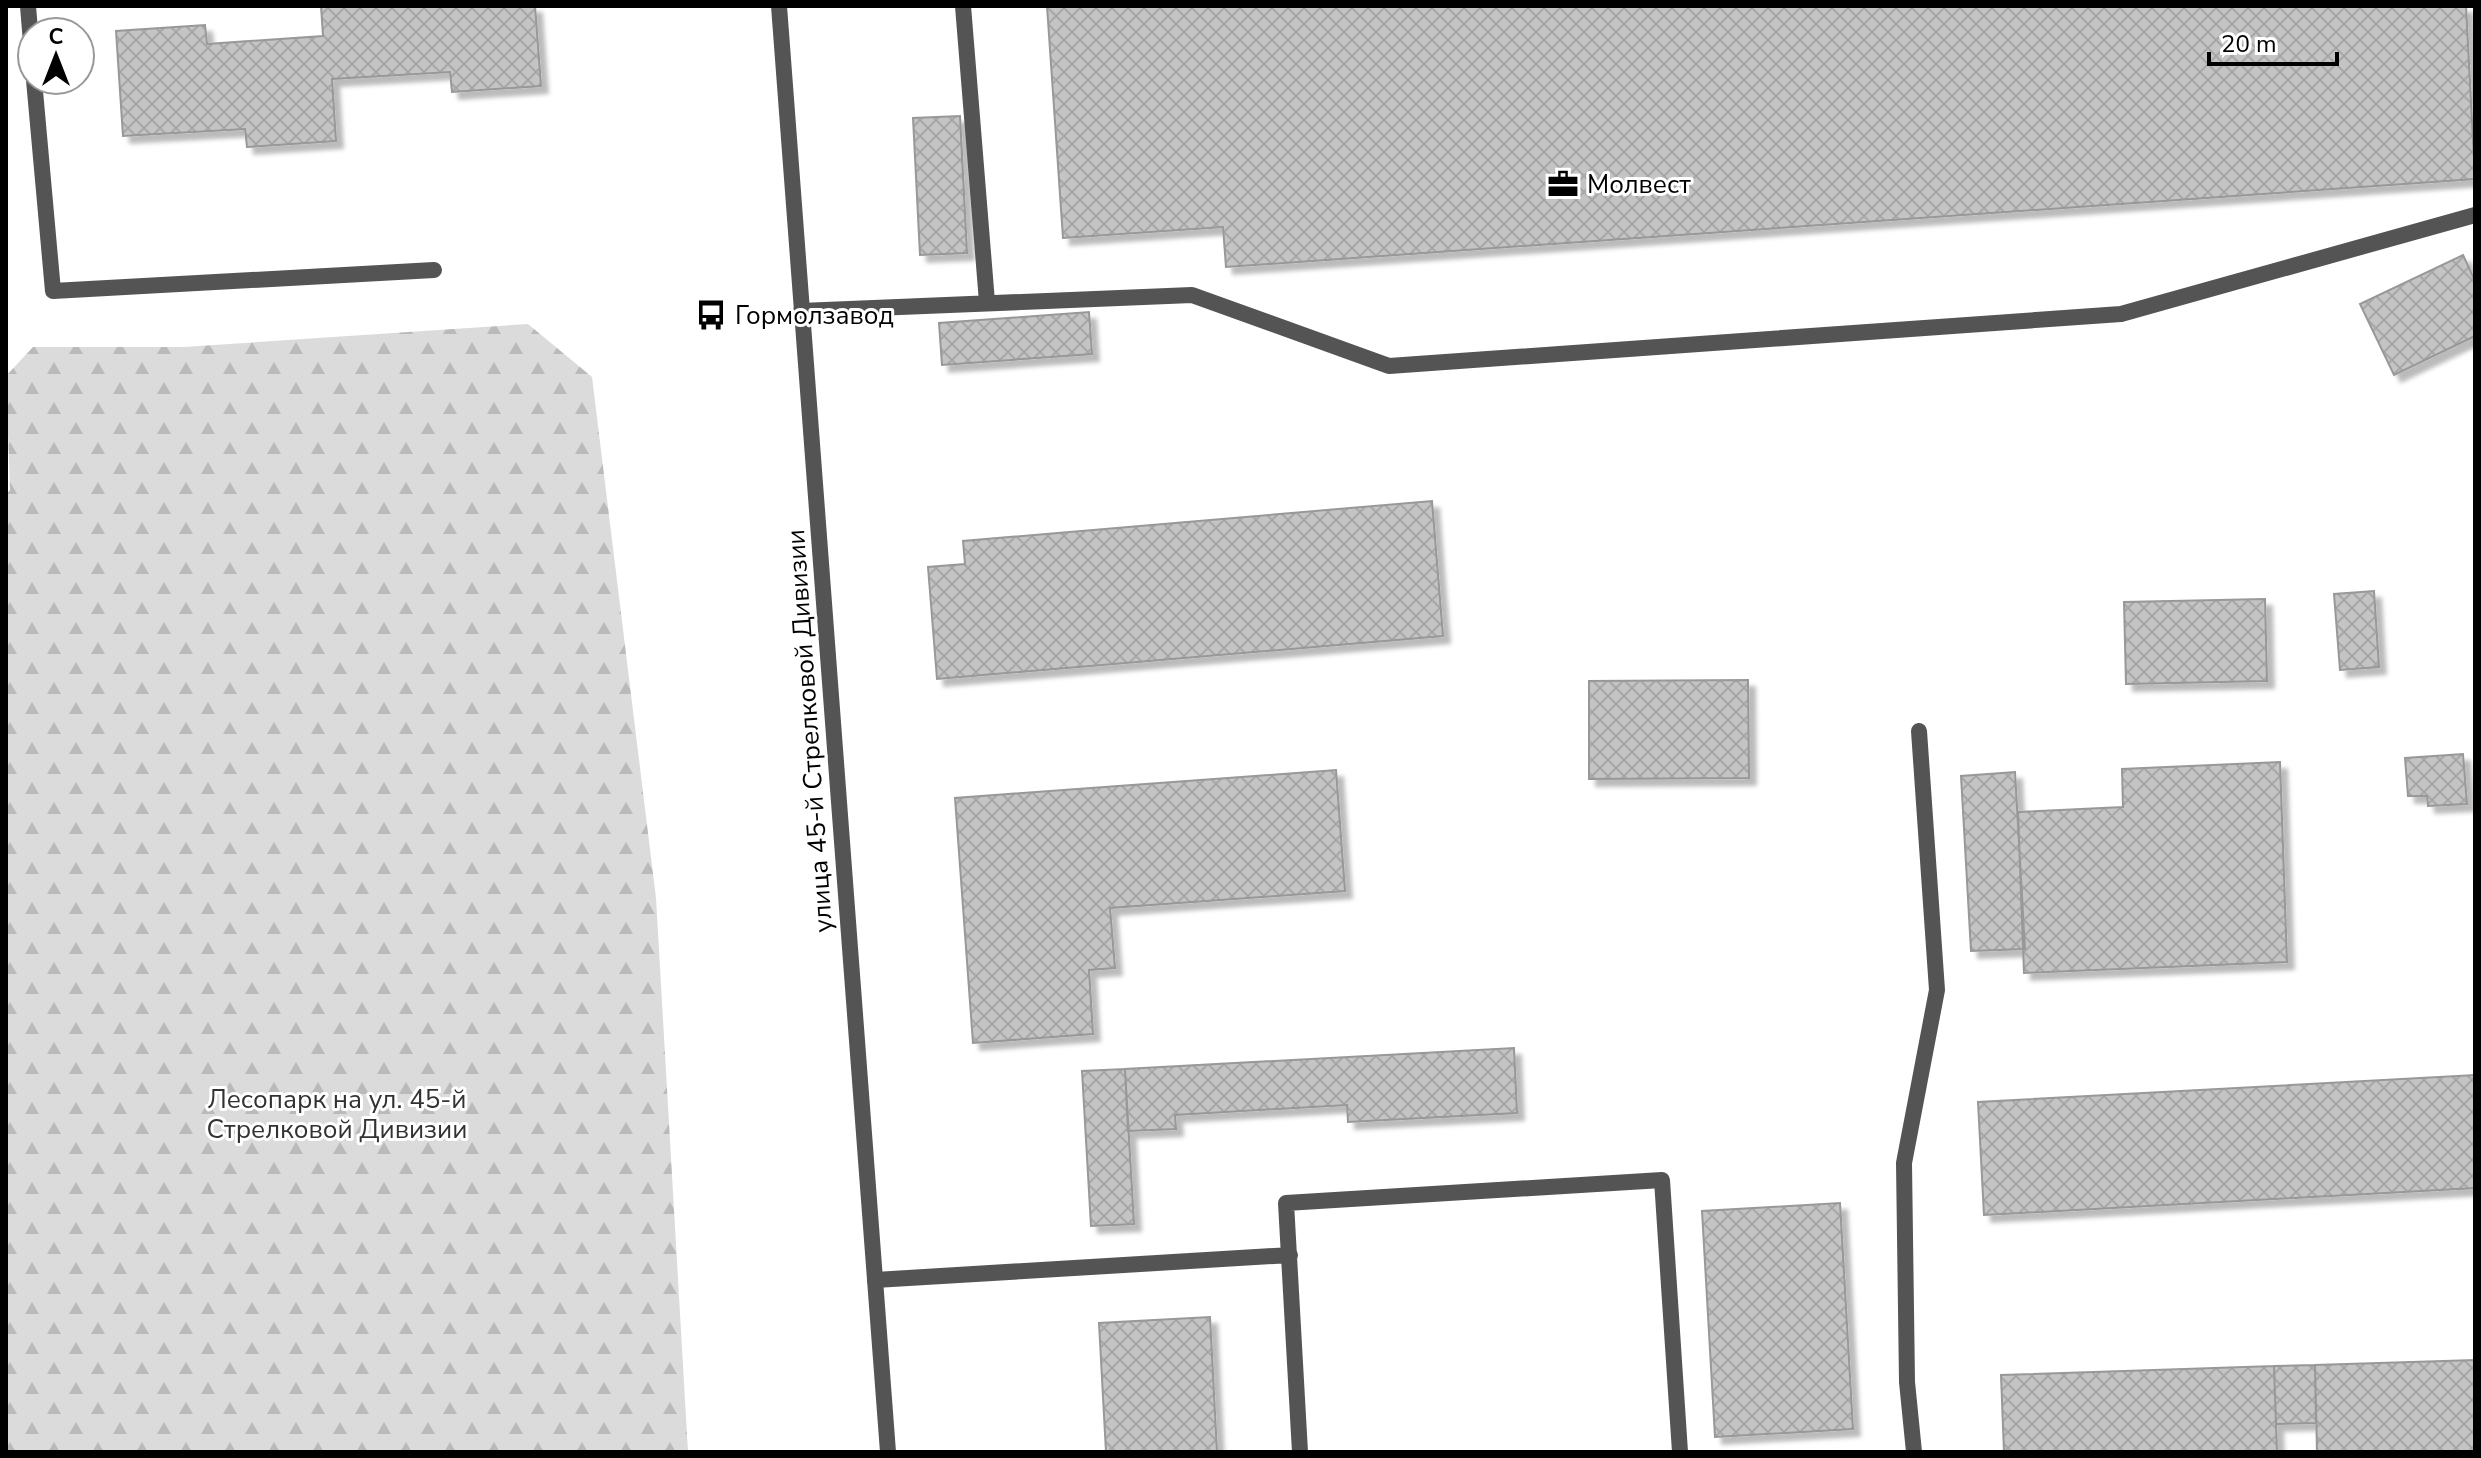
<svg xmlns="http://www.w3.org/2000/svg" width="2481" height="1458" font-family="'Nunito Sans',sans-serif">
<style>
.forest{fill:url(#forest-firs)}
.building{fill:url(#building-cross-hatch);stroke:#989898;stroke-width:2;filter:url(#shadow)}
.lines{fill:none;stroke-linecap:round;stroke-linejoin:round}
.service{stroke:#545454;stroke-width:16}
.tertiary{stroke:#545454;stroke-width:16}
.labels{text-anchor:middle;stroke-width:6;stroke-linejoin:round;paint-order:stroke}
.poi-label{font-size:26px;fill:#000;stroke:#fff;text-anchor:start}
.street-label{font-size:26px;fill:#000;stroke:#fff}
.park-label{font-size:26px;fill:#323232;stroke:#fff}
</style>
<defs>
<pattern id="forest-firs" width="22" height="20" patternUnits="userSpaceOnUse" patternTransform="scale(2)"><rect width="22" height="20" fill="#dbdbdb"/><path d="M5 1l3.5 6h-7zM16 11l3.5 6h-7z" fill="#bababa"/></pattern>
<pattern id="building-cross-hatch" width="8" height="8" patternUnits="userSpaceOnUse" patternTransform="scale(2)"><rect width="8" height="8" fill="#c4c4c4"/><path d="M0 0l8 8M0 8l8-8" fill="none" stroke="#a7a7a7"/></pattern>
<filter id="shadow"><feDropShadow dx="7" dy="7" stdDeviation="2" flood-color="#0004"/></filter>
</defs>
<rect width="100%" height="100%" fill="#fff"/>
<!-- forest -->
<path class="forest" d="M528 324 592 377 656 898 688 1452H6V495L10 490 6 376 33 347H184Z"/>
<!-- building -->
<path class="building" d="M321 6H535L541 86 452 92 450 72 332 79 336 141 247 147 245 129 123 136 116 31 205 25 207 44 323 36Z
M1047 6H2466L2475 179 1226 267 1223 227 1063 238Z
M960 116 967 253 920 255 913 118Z
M2463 255 2475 281V336L2394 375 2360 304Z
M1089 312 1092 354 942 365 939 323Z
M1432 501 1443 636 937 679 928 567 965 564 963 541Z
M2374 591 2379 667 2340 670 2334 594Z
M2265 599 2267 681 2126 684 2124 602Z
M1748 680 1749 778 1589 779V681Z
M2463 754 2467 804 2428 806 2427 796H2408L2405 758Z
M2280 762 2287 962 2024 973 2018 812 2123 807 2122 769Z
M1336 770 1345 891 1110 908 1115 968 1089 970 1093 1034 973 1043 955 798Z
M2015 772 2025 949 1971 951 1961 776Z
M1514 1048 1517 1113 1348 1122 1347 1105 1175 1115 1176 1129 1128 1131 1125 1069Z
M1125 1069 1134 1224 1091 1226 1082 1071Z
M2475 1075V1188L1984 1215 1978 1102Z
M1840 1203 1853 1429 1715 1437 1702 1211Z
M1210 1317 1217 1452H1106L1099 1323Z
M2475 1360V1452H2317L2315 1365Z
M2315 1365 2316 1423 2276 1424 2274 1366Z
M2274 1366 2277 1452H2004L2001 1375Z"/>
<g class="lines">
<!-- service -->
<path class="service" d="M28 6 32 55
M963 6 987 302
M34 80 53 291 434 270
M801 311 1192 295 1389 366 2121 314 2475 215
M875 1280 1290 1255
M1300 1452 1286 1203 1662 1180 1680 1452
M1914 1452 1907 1382 1904 1163 1937 990 1919 731"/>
<!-- tertiary -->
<path class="tertiary" d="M779 6 888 1452"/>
</g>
<!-- icons -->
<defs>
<g id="office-bare" transform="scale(2.4)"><path d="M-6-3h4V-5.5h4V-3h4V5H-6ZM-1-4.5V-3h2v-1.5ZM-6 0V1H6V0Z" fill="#000" stroke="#fff" stroke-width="2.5" paint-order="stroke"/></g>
<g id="bus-bare" transform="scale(2.4)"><path d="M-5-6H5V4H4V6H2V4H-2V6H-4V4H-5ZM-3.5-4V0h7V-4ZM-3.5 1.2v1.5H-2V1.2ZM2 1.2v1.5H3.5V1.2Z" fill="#000" stroke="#fff" stroke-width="2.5" paint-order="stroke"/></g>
</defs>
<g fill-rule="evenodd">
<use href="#office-bare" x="1563" y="184"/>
<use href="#bus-bare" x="711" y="315"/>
</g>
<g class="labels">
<!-- poi labels -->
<g class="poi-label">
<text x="1587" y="193">Молвест</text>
<text x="735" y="324">Гормолзавод</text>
</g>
<!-- street labels -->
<g class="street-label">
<text transform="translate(809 731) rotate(-94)" y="9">улица 45-й Стрелковой Дивизии</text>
</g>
<!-- park labels -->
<g class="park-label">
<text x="337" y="1108">Лесопарк на ул. 45-й<tspan x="337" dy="30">Стрелковой Дивизии</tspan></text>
</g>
</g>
<!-- border -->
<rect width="2481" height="1458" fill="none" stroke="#000000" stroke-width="16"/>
<!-- north arrow -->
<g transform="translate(56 56)"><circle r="38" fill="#ffffff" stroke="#999999" stroke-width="2"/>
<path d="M0-6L14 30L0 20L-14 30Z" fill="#000000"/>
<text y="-12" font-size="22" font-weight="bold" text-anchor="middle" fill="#000000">С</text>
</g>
<!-- scale -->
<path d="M2209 52v12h128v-12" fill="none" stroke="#000000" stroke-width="4"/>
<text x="2221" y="52" font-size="24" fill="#000000" stroke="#ffffff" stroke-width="6" paint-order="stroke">20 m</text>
</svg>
